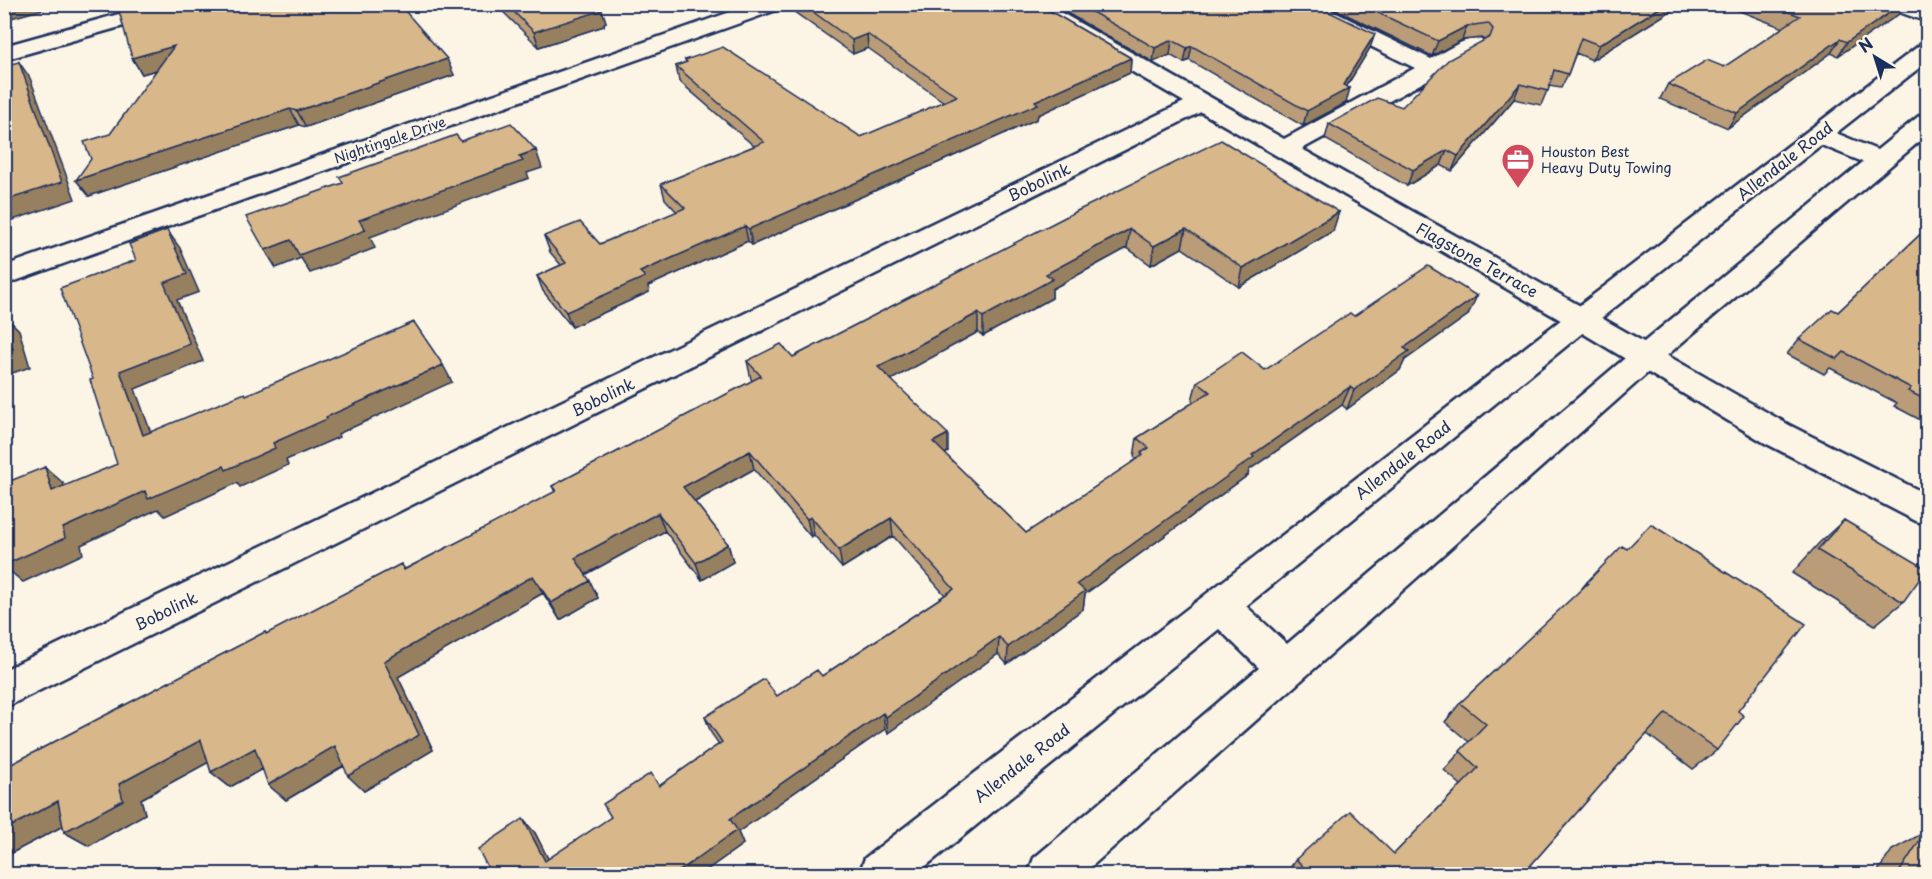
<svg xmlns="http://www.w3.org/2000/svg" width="1932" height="879" font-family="'Playpen Sans',sans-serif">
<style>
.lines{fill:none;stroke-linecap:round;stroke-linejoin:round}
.minor-casing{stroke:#1b2f5e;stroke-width:5}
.tertiary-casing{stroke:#1b2f5e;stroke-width:5}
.secondary-casing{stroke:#1b2f5e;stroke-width:5}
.minor{fill:#fcf5e5;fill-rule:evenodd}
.tertiary{fill:#fcf5e5;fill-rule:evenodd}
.secondary{fill:#fcf5e5;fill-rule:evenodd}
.wall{fill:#ba9d78;stroke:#1b2f5e;stroke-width:1.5}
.shaded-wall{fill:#978061;stroke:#1b2f5e;stroke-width:1.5}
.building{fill:#d8b78b;stroke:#1b2f5e;stroke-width:1.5}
.labels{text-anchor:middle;stroke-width:4.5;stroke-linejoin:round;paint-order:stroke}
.far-street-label{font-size:14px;fill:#1b2f5e;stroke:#fcf5e5}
.far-poi-label{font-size:14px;fill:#1b2f5e;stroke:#fcf5e5;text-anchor:start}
.street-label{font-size:16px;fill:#1b2f5e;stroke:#fcf5e5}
</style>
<rect width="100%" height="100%" fill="#fcf5e5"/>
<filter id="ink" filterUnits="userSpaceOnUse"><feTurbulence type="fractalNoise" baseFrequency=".0167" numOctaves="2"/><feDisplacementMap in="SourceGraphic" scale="12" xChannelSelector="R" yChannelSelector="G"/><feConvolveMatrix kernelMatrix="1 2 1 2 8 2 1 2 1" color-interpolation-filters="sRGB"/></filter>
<g filter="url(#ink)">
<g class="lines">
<!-- minor casing -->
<g class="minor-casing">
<path id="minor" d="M155 4H190L187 8 4 60V46Z
M753 4H785L782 8 4 285V266Z
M1020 4H1046L1284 139 1415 68 1293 8 1290 4H1318L1431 59C1447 51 1464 36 1482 40L1485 45 1482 50 1302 149 1591 312 1596 319 1591 326 1581 329 1571 326 1201 112 4 708V670L1184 102 1023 8Z
M1884 4H1916L1928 9V22L1887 8Z"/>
</g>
<!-- tertiary casing -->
<g class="tertiary-casing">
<path id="tertiary" d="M1581 309 1591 312 1789 425 1928 495V525L1916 521 1765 443 1571 326 1566 319 1571 312Z"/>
</g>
<!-- secondary casing -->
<g class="secondary-casing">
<path id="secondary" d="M1928 43V61L1836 133 1877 150 1919 116 1928 114V134L1679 345 1083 874H1028L1034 858 1259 668 1219 629 916 874H859L865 858 1571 312 1920 45ZM1821 145 1863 162 1657 331 1287 644 1246 606 1591 326Z"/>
</g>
<!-- minor -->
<use href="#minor" class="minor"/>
<!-- tertiary -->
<use href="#tertiary" class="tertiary"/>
<!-- secondary -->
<use href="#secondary" class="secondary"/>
</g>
<!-- wall -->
<path class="wall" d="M121 4H399L454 75 306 127 299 125 89 196 157 70 142 74 132 58 124 10Z
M495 4H598L601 7 606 22 604 23V26L539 47Z
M786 4H1038L1131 58 1130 73 1038 115 1037 119 752 245 748 241 648 286 649 292 572 327 543 291 537 276 561 265 550 252 544 236 600 244 677 212 665 199 661 184 754 146 679 81 676 66 686 62 685 60 861 137 944 102 868 48 853 54 786 6Z
M1051 4H1313L1370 48 1346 87V103L1303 126 1189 60 1184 63 1170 55 1153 62Z
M1324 4H1682L1592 60 1576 53 1568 74 1561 88 1549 86 1541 105 1514 99 1452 171 1441 165 1407 186 1325 139 1329 124 1402 107 1484 40 1482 38 1462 40 1432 56Z
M1722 4H1906L1899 14 1838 56 1831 53 1728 128 1660 99 1668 84 1724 67 1783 28Z
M1081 209 1333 231 1239 287 1182 248 1151 265 1127 248 1052 289V298L983 336 978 332 891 379 948 452 945 454 1026 533 1137 459 1134 457 1137 438 1194 402 1192 400 1197 382 1265 370 1354 316 1468 315 1405 360 1400 370 1347 409 1342 405 1249 470 1248 475 1085 594 1083 609 1007 664 998 654 888 733 885 729 738 832 743 844 701 874H491L535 833 548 859 659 786 719 744 711 733 705 717 777 696 822 676 945 595 893 536 842 568 814 535 811 537 754 469 695 502 728 544 733 562 702 580 665 531 585 575 598 598 560 620 543 593 398 677 433 750 364 791 344 766 286 800 262 769 230 787 211 772 208 762 141 799 145 814 89 846 64 832 63 826 4 857V768L265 632 267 634 401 564 405 569 555 492 552 486 752 381 751 379 747 361 793 357Z
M1928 227V424L1894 406 1897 403 1830 368 1824 374 1787 354 1799 339 1838 312Z
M1844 520 1903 602 1875 625 1792 573 1819 543Z
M1587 582 1738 711 1717 750 1693 769 1647 734 1615 769 1523 874H1286L1296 859 1394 854 1461 785 1444 770 1469 742 1445 722 1460 703 1578 593Z
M1925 832 1928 874H1876L1892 850Z"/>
<!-- shaded-wall -->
<path class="shaded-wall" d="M4 4H62L4 20Z
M121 4H145L124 10Z
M1666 4H1682L1592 60 1599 45Z
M1902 4H1906L1899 14 1838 56 1847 42Z
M601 7 606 22 604 23V26L539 47 534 32Z
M1467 26 1462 40 1432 56 1438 41Z
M867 34 868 48 853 54 852 40Z
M1375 34 1370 48 1343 92 1350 88 1346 103 1303 126 1307 111 1343 85Z
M1840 39 1831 53 1728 128 1737 113Z
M1172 40 1170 55 1153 62 1155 48Z
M174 46 184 62 142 74 132 58Z
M1192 46 1189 60 1184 63 1187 48Z
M1131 58 1130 73 1038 115 1037 119 752 245 749 229Z
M447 59 454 75 306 127 297 111Z
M19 62 30 78 75 199 4 223V201Z
M1520 84 1514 99 1452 171 1458 156Z
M290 109 299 125 89 196 76 180Z
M536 150 542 168 527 173 529 178 370 237 375 248 310 273 301 258 276 268 265 250 291 240 359 220Z
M1447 150 1441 165 1407 186 1413 170Z
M1339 212 1333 231 1239 287 1243 268Z
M745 226 748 241 648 286 649 292 572 327 566 312 640 272Z
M1130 229 1127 248 1052 289V298L983 336V317L1046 274Z
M1186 229 1182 248 1151 265 1154 246Z
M167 230 180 248 199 292 177 300 203 361 135 389 158 452 143 435 120 371 164 283Z
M1477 296 1468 315 1405 360 1400 370 1347 409 1354 390 1404 348Z
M978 313V332L880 386 878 367Z
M4 315 19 330 30 367 4 376Z
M443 365 452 382 338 434 339 437 286 460 288 465 240 487 237 483 165 516 158 509 81 545 83 554 23 582 12 573 4 577V557L63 528 145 491 273 443 326 417Z
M1350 387 1342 405 1249 470 1248 475 1085 594 1083 609 1007 664 1008 647 1077 584 1252 455Z
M948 434V452L934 460 933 442Z
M750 451 754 469 689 505 683 487Z
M45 467 63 483 70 508 52 491Z
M658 513 665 531 583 576 575 558Z
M811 517 814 535 811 537 807 519Z
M891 518 893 536 842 568 839 550Z
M728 544 733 562 702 580 696 563Z
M533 576 543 593 398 677 433 750 364 791 348 776 384 661Z
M590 581 598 598 560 620 551 603Z
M999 637 998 654 888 733 886 717Z
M883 713 885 729 738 832 743 844 701 874H675L730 819Z
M201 740 220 756 141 799 145 814 89 846 64 832 119 784Z
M335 746 351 761 286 800 268 785Z
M255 748 273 763 230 787 211 772Z
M58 801 82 816 4 857V830Z
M523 819 535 833 556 874 545 861Z"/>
<!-- building -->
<path class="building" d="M144 4H399L447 59 297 111 290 109 76 180 91 159 84 142 110 134 174 46 132 58 119 11Z
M506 4H598L601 7 598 8 600 11 534 32Z
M802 4H1038L1131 58 1035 101 1038 104 749 229 745 226 640 272 645 277 566 312 537 276 566 263 544 236 580 222 600 244 685 208 661 184 764 142 676 66 687 62 685 60 723 47 861 137 957 96 867 34 852 40Z
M1078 4H1313L1375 34 1343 85 1350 88 1307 111 1192 46 1187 48 1172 40 1155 48Z
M1359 4H1666L1599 45 1581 38 1568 74 1554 70 1548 91 1520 84 1458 156 1447 150 1413 170 1329 124 1377 98 1402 107 1448 60 1490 37 1493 29 1488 23 1467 26 1438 41Z
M1768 4H1902L1847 42 1840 39 1737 113 1668 84 1707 60 1724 67 1800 16Z
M19 62 62 182 4 201V66Z
M511 123 536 150 519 156 523 161 359 220 366 230 299 255 291 240 265 250 246 217 343 183 339 177 456 135 461 141Z
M1221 140 1339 212 1243 268 1186 229 1154 246 1130 229 1046 274 1053 279 983 317 978 313 878 367 948 434 933 442 1026 533 1143 455 1141 453 1149 448 1137 438 1210 392 1197 382 1242 352 1265 370 1350 313 1354 316 1428 266 1477 296 1404 348 1409 351 1354 390 1350 387 1252 455 1254 457 1077 584 1085 591 1008 647 999 637 886 717 883 713 730 819 737 830 675 874H491L478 849 523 819 545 861 611 817 603 804 651 773 659 786 722 742 705 717 764 679 777 696 817 670 822 676 954 589 891 518 839 550 811 517 807 519 750 451 683 487 728 544 696 563 658 513 575 558 590 581 551 603 533 576 384 661 419 735 348 776 335 746 268 785 255 748 211 772 201 740 119 784 123 800 64 832 58 801 4 830V768L265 632 266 634 401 564 404 570 556 491 552 486 761 376 747 361 781 344 793 357 1081 209Z
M1928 227V401L1908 391 1911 388 1844 352 1837 359 1799 339 1832 309 1838 312Z
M167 230 187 274 164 283 190 344 120 371 143 435 245 393 246 395 414 322 443 365 326 417 327 419 273 443 275 448 226 470 224 466 148 499 145 491 63 528 65 538 4 565V509L11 506 5 483 45 467 52 491 117 464 90 380 93 379 60 288 136 260 129 244Z
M4 319 13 349 4 352Z
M1844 520 1927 569 1903 602 1817 550Z
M1651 524 1806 624 1738 711 1744 716 1717 750 1666 713 1615 769 1523 874H1310L1296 859 1350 811 1394 854 1478 768 1460 751 1486 724 1460 703 1588 583 1587 582 1622 546 1627 549Z
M1925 832 1928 834V874H1898Z"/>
</g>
<!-- icons -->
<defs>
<g id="office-pin" transform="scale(1.725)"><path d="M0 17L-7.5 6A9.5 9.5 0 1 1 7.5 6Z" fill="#d1495b" stroke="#fcf5e5"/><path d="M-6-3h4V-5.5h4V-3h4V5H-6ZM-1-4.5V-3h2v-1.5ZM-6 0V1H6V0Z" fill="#fff"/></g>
</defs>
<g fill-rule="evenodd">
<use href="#office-pin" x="1518" y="160"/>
</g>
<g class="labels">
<!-- far-street labels -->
<g class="far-street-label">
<text transform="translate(390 140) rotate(-19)" y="5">Nightingale Drive</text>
</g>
<!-- far-poi labels -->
<g class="far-poi-label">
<text x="1541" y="157">Houston Best<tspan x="1541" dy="16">Heavy Duty Towing</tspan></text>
</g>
<!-- street labels -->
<g class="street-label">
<text transform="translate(1785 161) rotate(-38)" y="6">Allendale Road</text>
<text transform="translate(1039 182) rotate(-26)" y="6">Bobolink</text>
<text transform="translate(1477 260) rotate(29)" y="6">Flagstone Terrace</text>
<text transform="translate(603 397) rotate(-26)" y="6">Bobolink</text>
<text transform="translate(1403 460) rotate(-38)" y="6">Allendale Road</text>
<text transform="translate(166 611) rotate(-26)" y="6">Bobolink</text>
<text transform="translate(1022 763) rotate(-38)" y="6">Allendale Road</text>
</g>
</g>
<!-- margin -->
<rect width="1932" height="879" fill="none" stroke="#fcf5e5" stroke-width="24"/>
<rect x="12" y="12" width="1908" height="855" fill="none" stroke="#1b2f5e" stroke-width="2" filter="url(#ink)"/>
<!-- north arrow -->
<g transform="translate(1875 57) rotate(322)" stroke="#fcf5e5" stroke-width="4.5" paint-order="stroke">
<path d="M0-4.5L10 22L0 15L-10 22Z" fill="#1b2f5e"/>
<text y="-9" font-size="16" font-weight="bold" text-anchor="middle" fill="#1b2f5e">N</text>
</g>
</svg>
